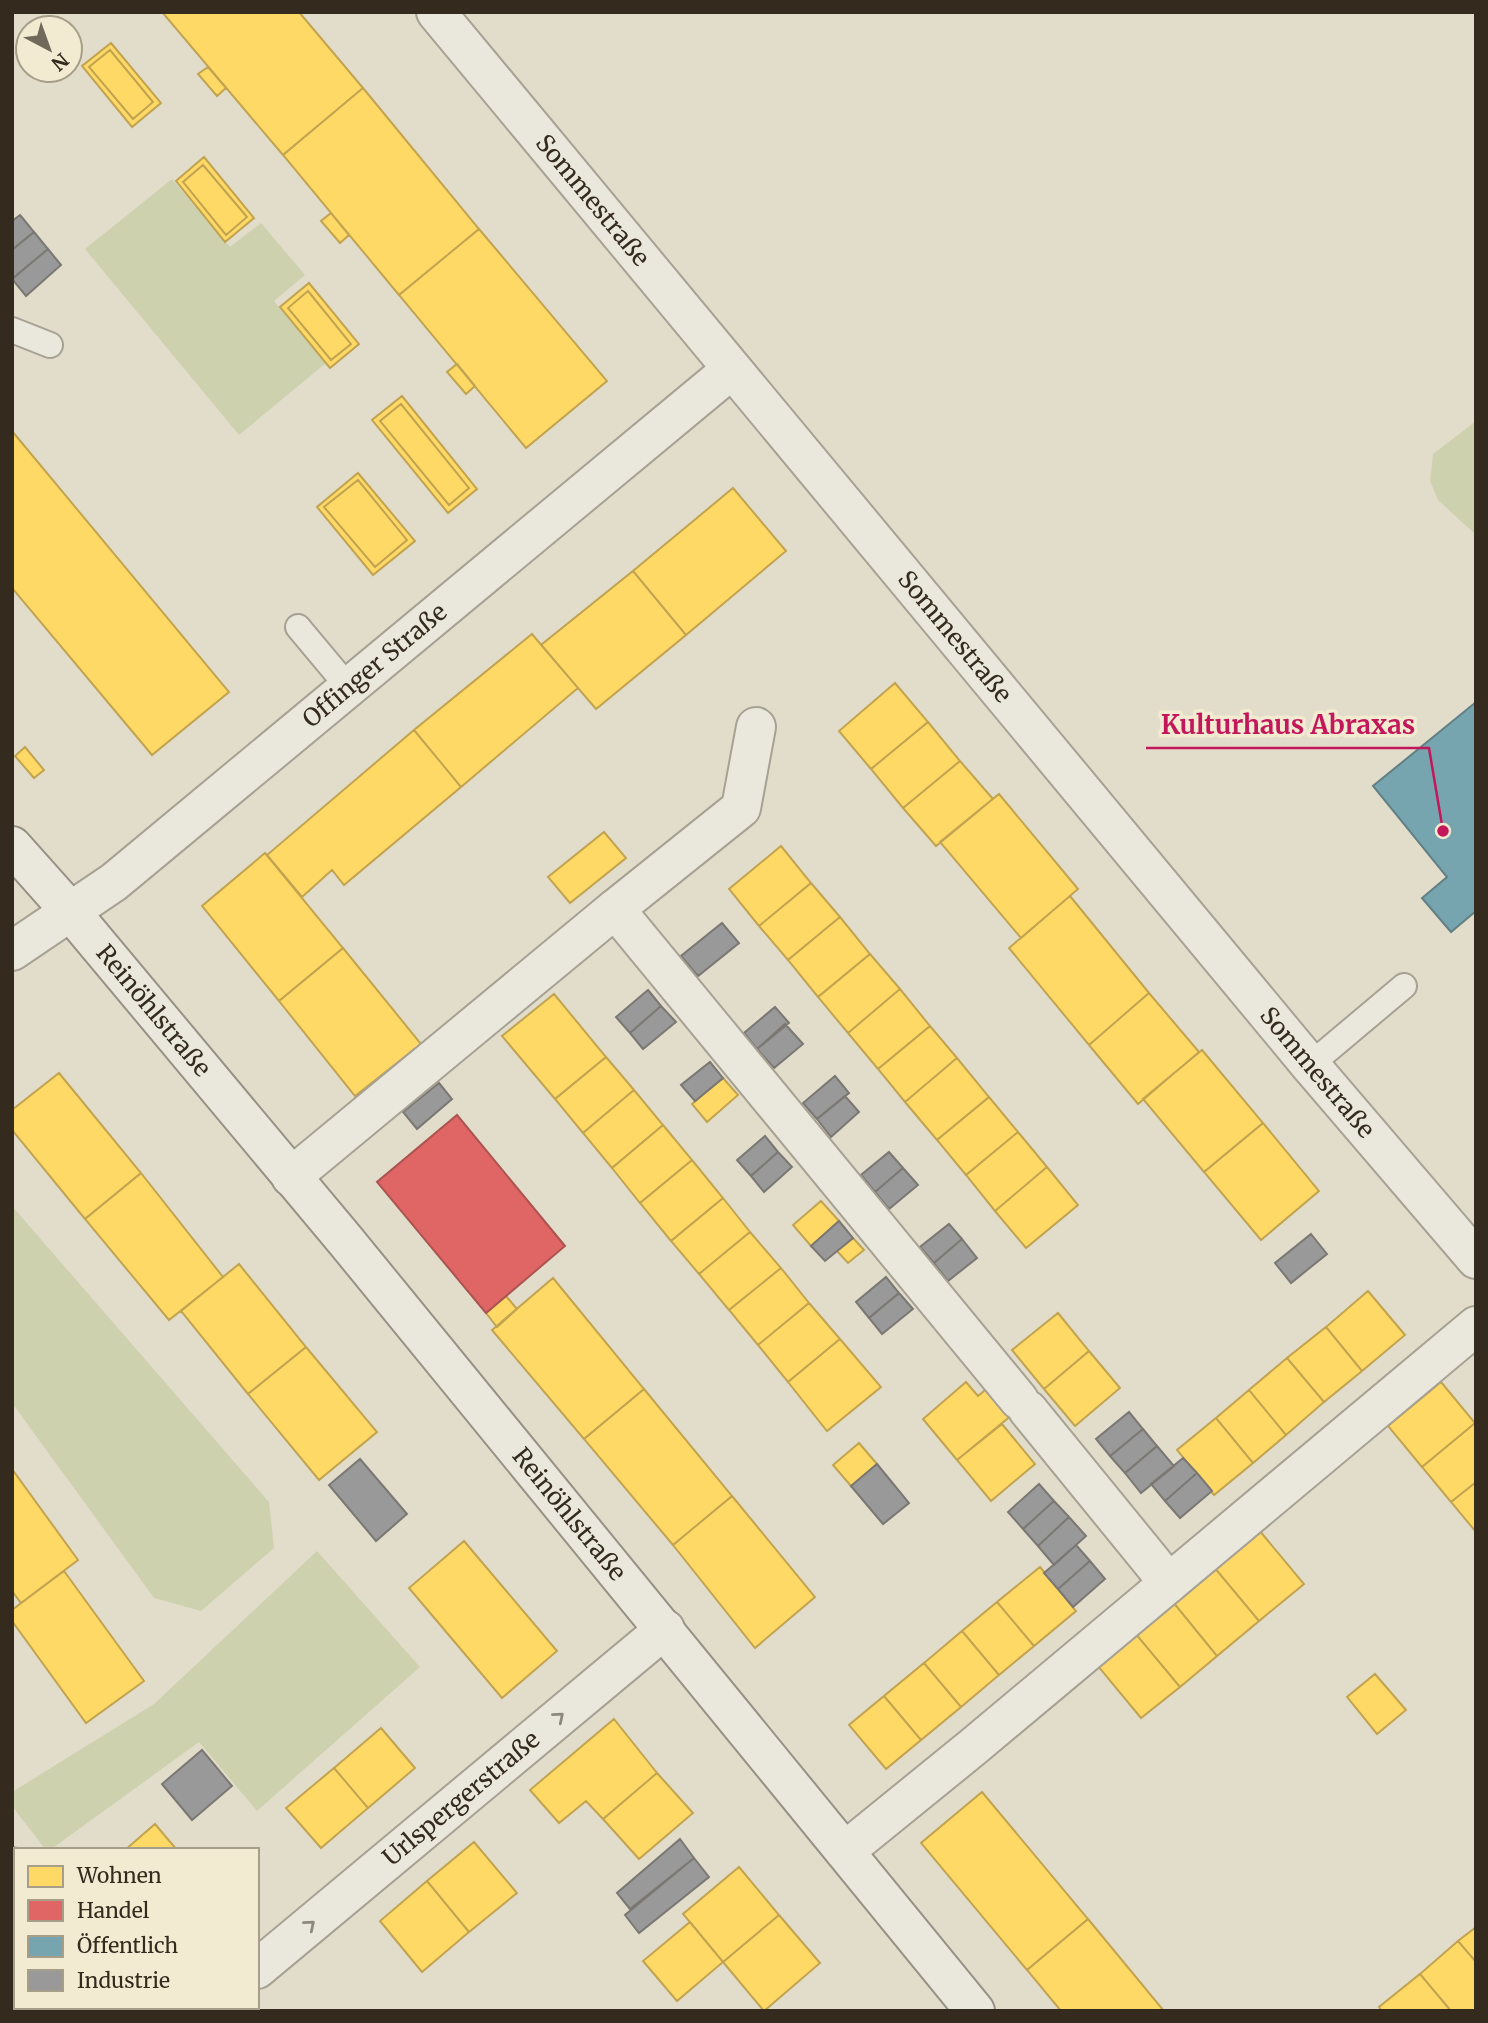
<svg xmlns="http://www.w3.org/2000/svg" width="1488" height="2023" font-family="Merriweather,serif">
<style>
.green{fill:#ced1ae}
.homes{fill:#ffd966;stroke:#c2a450;stroke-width:2;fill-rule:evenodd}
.shops{fill:#e06666;stroke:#ac5450;stroke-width:2}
.public{fill:#76a5af;stroke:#628084;stroke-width:2}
.industry{fill:#999;stroke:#7b7874;stroke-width:2}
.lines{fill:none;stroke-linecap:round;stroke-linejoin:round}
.lane-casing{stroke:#a7a194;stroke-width:28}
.street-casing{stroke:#a7a194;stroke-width:42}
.secondary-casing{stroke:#969184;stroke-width:42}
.lane{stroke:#eae7dc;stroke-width:24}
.street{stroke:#eae7dc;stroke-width:38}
.secondary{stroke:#eae7dc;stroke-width:38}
.oneway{stroke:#8f887d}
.labels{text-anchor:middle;stroke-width:7;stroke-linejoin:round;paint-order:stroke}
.street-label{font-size:24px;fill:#342a1e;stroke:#f3ebd1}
.leader{fill:none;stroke:#c2185b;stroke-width:2.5}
.callout-dot{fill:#c2185b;stroke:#f3ebd1;stroke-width:2.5}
.callout-label{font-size:26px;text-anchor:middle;font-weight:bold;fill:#c2185b;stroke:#f3ebd1;stroke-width:7;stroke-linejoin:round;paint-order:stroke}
</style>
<rect width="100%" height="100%" fill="#e2ddcb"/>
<!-- green -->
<path class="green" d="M172 179 230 247 261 223 305 275 274 301 326 363 239 435 85 249Z
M1476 421V535L1438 500 1430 481 1433 454Z
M12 1206 269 1502 274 1548 201 1611 154 1598 12 1403Z
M317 1551 420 1667 257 1811 199 1742 50 1850H46L12 1806V1792L154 1704Z"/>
<!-- homes -->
<path class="homes" d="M162 12H299L363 88 283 155Z
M111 43 161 103 132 127 82 66ZM110 50 153 102 133 119 89 67Z
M110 50 153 102 133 119 89 67Z
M208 67 226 88 217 96 198 74Z
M363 88 479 229 399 295 283 155Z
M204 157 254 218 225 242 176 181ZM203 165 247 217 226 235 183 182Z
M203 165 247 217 226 235 183 182Z
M331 213 349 235 340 243 321 221Z
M479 229 607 381 526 448 399 295Z
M309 283 359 344 330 368 280 307ZM308 291 351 344 331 360 288 308Z
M308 291 351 344 331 360 288 308Z
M457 364 475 386 466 394 447 372Z
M402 396 477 489 448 513 372 420ZM401 404 469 488 449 505 380 421Z
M401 404 469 488 449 505 380 421Z
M12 431 229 692 152 755 12 588Z
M358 473 415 541 373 575 317 507ZM358 480 407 540 375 567 324 507Z
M358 480 407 540 375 567 324 507Z
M733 488 786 551 686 635 633 571Z
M633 571 686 635 596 709 541 645Z
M532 634 578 688 461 787 414 730Z
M895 683 928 722 871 769 839 731Z
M928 722 960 761 903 808 871 769Z
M414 730 461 787 344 885 332 870 302 897 267 855Z
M25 747 44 770 34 778 15 756Z
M960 761 993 799 936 846 903 808Z
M999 794 1078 889 1021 938 940 842Z
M604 832 626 858 570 903 548 877Z
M781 846 811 883 759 926 729 889Z
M265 853 343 948 279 1001 202 906Z
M811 883 840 917 788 960 759 926Z
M1070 896 1149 993 1089 1045 1009 948Z
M840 917 870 954 818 997 788 960Z
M343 948 421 1044 355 1096 279 1001Z
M870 954 900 989 848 1033 818 997Z
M900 989 930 1026 878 1069 848 1033Z
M1149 993 1199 1052 1138 1104 1089 1045Z
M554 994 606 1057 555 1099 502 1036Z
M930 1026 957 1058 905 1102 878 1069Z
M1202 1050 1263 1123 1204 1172 1143 1099Z
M606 1057 634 1090 583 1133 555 1099Z
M957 1058 989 1097 937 1140 905 1102Z
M59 1073 141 1173 85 1219 12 1130V1110Z
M723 1078 738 1095 707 1122 692 1104Z
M634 1090 663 1125 612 1168 583 1133Z
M989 1097 1018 1132 966 1175 937 1140Z
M1263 1123 1319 1191 1261 1240 1204 1172Z
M663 1125 692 1160 640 1203 612 1168Z
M1018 1132 1047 1167 995 1211 966 1175Z
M692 1160 723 1198 671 1241 640 1203Z
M1047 1167 1078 1205 1026 1248 995 1211Z
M141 1173 223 1277 169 1320 85 1219Z
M723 1198 750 1232 699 1274 671 1241Z
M821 1201 839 1221 811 1246 793 1225Z
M750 1232 781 1268 729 1310 699 1274Z
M853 1238 864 1250 848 1263 837 1251Z
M239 1264 306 1347 248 1394 181 1311Z
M781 1268 809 1303 758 1345 729 1310Z
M553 1278 644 1389 584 1439 492 1330Z
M1368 1291 1405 1335 1362 1371 1326 1327Z
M506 1296 517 1309 497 1327 486 1313Z
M809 1303 840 1339 788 1382 758 1345Z
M1058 1313 1089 1351 1044 1389 1012 1350Z
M1326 1327 1362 1371 1324 1402 1287 1358Z
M840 1339 881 1387 827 1431 788 1382Z
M306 1347 377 1432 319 1480 248 1394Z
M1089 1351 1120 1388 1075 1426 1044 1389Z
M1287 1358 1324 1402 1286 1435 1249 1390Z
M966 1382 978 1396 990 1386 1013 1414 957 1460 923 1419Z
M1441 1382 1475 1423 1422 1467 1388 1426Z
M644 1389 732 1496 673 1545 584 1439Z
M1249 1390 1286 1435 1253 1463 1216 1418Z
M1216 1418 1253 1463 1214 1495 1177 1450Z
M1475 1423 1476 1482 1451 1502 1422 1467Z
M1002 1424 1035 1464 991 1501 957 1460Z
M859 1443 877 1464 851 1486 833 1465Z
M12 1469 78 1560 21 1603 12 1591Z
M1476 1482V1532L1451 1502Z
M732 1496 815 1597 755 1648 673 1545Z
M1259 1530 1304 1584 1259 1621 1214 1567Z
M464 1541 557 1651 502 1698 409 1588Z
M1040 1567 1076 1611 1034 1646 997 1602Z
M1214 1567 1259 1621 1217 1656 1173 1602Z
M64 1571 144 1681 86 1723 12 1621V1610Z
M997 1602 1034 1646 999 1675 962 1631Z
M1173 1602 1217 1656 1180 1687 1135 1633Z
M962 1631 999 1675 961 1707 924 1663Z
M1135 1633 1180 1687 1141 1718 1097 1665Z
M924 1663 961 1707 921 1740 884 1696Z
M1375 1674 1406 1710 1377 1734 1347 1697Z
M884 1696 921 1740 886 1769 849 1725Z
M614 1719 657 1773 603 1819 586 1801 559 1823 530 1790Z
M381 1728 415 1768 368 1808 334 1768Z
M334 1768 368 1808 321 1848 286 1808Z
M657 1773 693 1813 639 1859 603 1819Z
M982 1792 1088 1919 1027 1970 921 1843Z
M155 1824 177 1850H125Z
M474 1842 517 1893 469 1932 427 1881Z
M739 1867 779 1915 723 1962 683 1914Z
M427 1881 469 1932 422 1972 380 1921Z
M779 1915 820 1963 764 2011 723 1962Z
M1088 1919 1164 2011H1061L1027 1970Z
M690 1922 723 1962 677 2001 643 1961Z
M1476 1927V1962L1458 1941Z
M1458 1941 1476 1962V2011H1451L1420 1974Z
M1420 1974 1451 2011H1382L1379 2007Z"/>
<!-- shops -->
<path class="shops" d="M457 1115 565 1246 486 1313 377 1182Z"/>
<!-- public -->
<path class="public" d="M1476 702V911L1451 932 1422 898 1447 877 1373 786Z"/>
<!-- industry -->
<path class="industry" d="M20 215 34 232 12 250V221Z
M34 232 48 249 12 279V250Z
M48 249 61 265 26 296 12 279Z
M722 923 739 943 698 976 681 956Z
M648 990 661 1006 630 1033 616 1017Z
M661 1006 676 1022 643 1049 630 1033Z
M775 1007 789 1023 757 1049 744 1033Z
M785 1024 803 1044 774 1068 757 1049Z
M710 1062 723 1078 695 1101 681 1085Z
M835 1076 849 1093 817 1119 803 1103Z
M439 1083 452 1099 417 1129 403 1112Z
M845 1096 859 1112 831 1137 817 1119Z
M765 1136 778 1152 751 1176 737 1160Z
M778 1152 792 1167 764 1192 751 1176Z
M889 1152 903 1168 875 1192 861 1175Z
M903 1168 918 1185 889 1209 875 1192Z
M839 1221 853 1238 825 1261 811 1246Z
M949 1224 962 1239 934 1263 920 1247Z
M1311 1234 1327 1254 1291 1283 1275 1263Z
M962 1239 977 1258 948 1281 934 1263Z
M886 1277 899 1293 869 1318 856 1302Z
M899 1293 913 1309 882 1334 869 1318Z
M1129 1412 1143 1429 1110 1456 1096 1439Z
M1143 1429 1157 1446 1125 1473 1110 1456Z
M1157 1446 1174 1466 1141 1493 1125 1473Z
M1183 1458 1197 1473 1165 1501 1151 1484Z
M360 1459 407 1514 376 1541 329 1485Z
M877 1464 909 1503 883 1524 851 1486Z
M1197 1473 1212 1491 1180 1518 1165 1501Z
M1039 1484 1054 1501 1023 1529 1008 1512Z
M1054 1501 1069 1517 1038 1546 1023 1529Z
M1069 1517 1086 1536 1054 1565 1038 1546Z
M1076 1545 1090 1561 1058 1589 1044 1573Z
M1090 1561 1105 1579 1073 1607 1058 1589Z
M202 1750 232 1786 192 1820 162 1784Z
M680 1839 694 1858 630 1909 617 1893Z
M694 1858 709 1877 639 1933 625 1915Z"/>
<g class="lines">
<!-- lane casing -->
<g class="lane-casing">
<path id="lane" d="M12 330 50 345
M298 627 349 688
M1310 1065 1404 986"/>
</g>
<!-- street casing -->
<g class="street-casing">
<g id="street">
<path id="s1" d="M436 12 1310 1065 1476 1259"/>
<path d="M756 727 741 808 615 909 1019 1400"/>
<path id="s2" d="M12 951 114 882 731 370"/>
<path d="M291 1177 615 909"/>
<path d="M1028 1410 1169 1583"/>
<path d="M845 1851 973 1747 1476 1326"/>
<path d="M12 1867 16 1872"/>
<path id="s3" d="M257 1969 665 1629"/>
<path d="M124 2007 127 2011"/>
<path d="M207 2011 212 2007"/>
</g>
</g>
<!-- secondary casing -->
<g class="secondary-casing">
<g id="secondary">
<path id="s4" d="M12 846 70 911 345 1240 975 2011"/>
</g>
</g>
<!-- lane -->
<use href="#lane" class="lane"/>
<!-- street -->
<use href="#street" class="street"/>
<!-- secondary -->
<use href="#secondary" class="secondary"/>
</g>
<!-- one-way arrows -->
<defs><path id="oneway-chevron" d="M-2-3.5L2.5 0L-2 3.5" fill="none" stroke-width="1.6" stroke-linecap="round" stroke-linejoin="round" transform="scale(1.75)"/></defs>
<g class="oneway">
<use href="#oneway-chevron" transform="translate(559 1717) rotate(-40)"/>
<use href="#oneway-chevron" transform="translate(310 1925) rotate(-40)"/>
</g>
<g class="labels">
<!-- street labels -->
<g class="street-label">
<text dy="8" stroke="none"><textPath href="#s1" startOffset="245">Sommestraße</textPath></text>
<text dy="8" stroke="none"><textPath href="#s1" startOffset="812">Sommestraße</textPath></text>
<text dy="8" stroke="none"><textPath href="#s2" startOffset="462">Offinger Straße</textPath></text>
<text dy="8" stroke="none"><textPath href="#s4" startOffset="217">Reinöhlstraße</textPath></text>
<text dy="8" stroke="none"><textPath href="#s1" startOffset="1379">Sommestraße</textPath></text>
<text dy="8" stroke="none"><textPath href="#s4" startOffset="870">Reinöhlstraße</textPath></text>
<text dy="8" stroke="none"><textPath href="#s3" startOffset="266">Urlspergerstraße</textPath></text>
</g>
</g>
<!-- callouts -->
<path class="leader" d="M1443 831L1429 748H1146"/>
<circle class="callout-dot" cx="1443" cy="831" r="7"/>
<g class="callout-label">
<text x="1288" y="734">Kulturhaus Abraxas</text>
</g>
<!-- border -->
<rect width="1488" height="2023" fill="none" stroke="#342a1e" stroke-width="28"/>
<!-- legend -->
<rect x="14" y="1848" width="245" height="161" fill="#f3ebd1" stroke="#a79e89" stroke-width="2"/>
<rect x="28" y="1866" width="35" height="21" fill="#ffd966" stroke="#a79e89" stroke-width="2"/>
<text x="77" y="1883" font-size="21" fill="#342a1e">Wohnen</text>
<rect x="28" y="1900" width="35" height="21" fill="#e06666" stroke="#a79e89" stroke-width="2"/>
<text x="77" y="1918" font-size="21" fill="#342a1e">Handel</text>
<rect x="28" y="1936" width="35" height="21" fill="#76a5af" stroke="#a79e89" stroke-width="2"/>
<text x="77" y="1953" font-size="21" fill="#342a1e">Öffentlich</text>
<rect x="28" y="1970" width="35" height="21" fill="#999999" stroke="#a79e89" stroke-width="2"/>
<text x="77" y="1988" font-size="21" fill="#342a1e">Industrie</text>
<!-- north arrow -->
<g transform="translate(49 49) rotate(139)"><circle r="33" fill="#f3ebd1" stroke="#a79e89" stroke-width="2"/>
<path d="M0-5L12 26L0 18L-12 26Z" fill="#71695b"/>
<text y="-10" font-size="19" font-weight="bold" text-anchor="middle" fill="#342a1e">N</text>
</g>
</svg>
